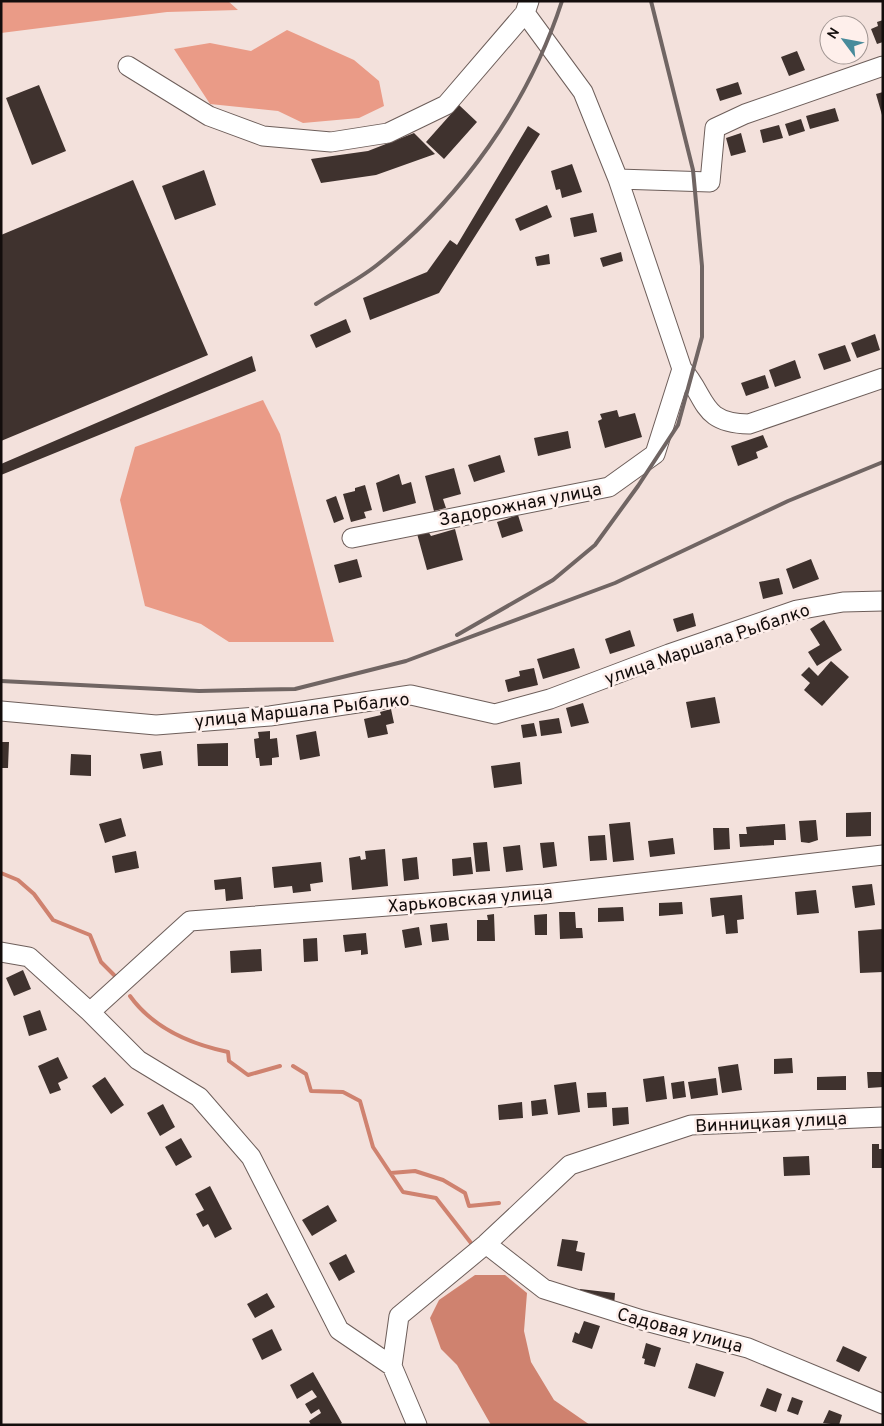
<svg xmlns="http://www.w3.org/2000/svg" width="884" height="1426" font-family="Overpass,sans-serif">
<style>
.forest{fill:#ea9b87}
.water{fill:#cf826f}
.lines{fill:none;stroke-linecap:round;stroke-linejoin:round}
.stream{stroke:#cf826f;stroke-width:4}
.building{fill:#3f322e}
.minor-casing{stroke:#6d5e5a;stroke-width:21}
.minor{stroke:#fff;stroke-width:19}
.rail{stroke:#706563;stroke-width:4}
.labels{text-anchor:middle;stroke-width:5;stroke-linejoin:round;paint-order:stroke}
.street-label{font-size:18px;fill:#130d0c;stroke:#feefeb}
</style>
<rect width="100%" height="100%" fill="#f3e1dc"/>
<!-- forest -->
<path class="forest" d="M1 1H228L238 10 167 12 1 33Z
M287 30 354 60 379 81 384 106 359 118 303 123 278 111 210 104 174 49 210 43 251 51Z
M263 400 280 434 334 642H229L201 624 145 606 120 500 135 447Z"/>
<!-- water -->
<path class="water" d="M475 1275H505L527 1293 524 1331 531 1362 554 1400 590 1425H491L457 1365 441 1349 430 1318 439 1300Z"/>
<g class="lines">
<!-- stream -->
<path class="stream" d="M1 873 18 880 34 894 53 920 90 935 101 962 114 975
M130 996C153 1028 190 1044 228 1052L229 1061 248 1075 280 1066
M293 1066 306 1074 311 1091 343 1092 360 1101 373 1147 403 1192 436 1198 471 1243
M391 1173 415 1171 443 1180 465 1193 469 1206 499 1203"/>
</g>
<!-- building -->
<path class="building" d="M883 20V42L877 44 871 29 878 26 877 22Z
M797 51 805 70 789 76 781 57Z
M738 82 742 94 720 101 716 89Z
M39 85 66 151 32 165 6 98Z
M883 92V115H882L876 94Z
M459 105 477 122 444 159 426 142Z
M835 108 839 121 810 129 806 116Z
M801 119 805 131 789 136 785 124Z
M779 125 783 138 763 143 760 130Z
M528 126 540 134 439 293 370 320 363 298 427 272 450 240 457 245Z
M414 133 435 154 376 175 321 183 311 159 368 151Z
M741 133 746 152 731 156 726 138Z
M572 164 582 192 562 198 560 189 556 190 551 171Z
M204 170 216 205 175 220 162 186Z
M133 180 208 355 1 441V235Z
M547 205 552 217 520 231 515 219Z
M593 213 597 232 574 237 570 218Z
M621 252 623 261 603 267 600 258Z
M549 254 550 264 537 266 535 257Z
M346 319 351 332 316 348 310 335Z
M875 334 880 350 857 358 851 343Z
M845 345 851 361 824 370 818 354Z
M252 356 256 371 1 475V464Z
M795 360 801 378 775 387 769 370Z
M765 375 769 388 746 396 741 383Z
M617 410 619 417 635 413 642 437 605 448 598 421 602 419 600 414Z
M568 431 571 448 538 456 534 438Z
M763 435 768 447 756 452 758 458 738 466 731 446Z
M500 455 505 472 474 482 468 465Z
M454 468 461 494 443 499 446 508 434 511 425 476Z
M399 474 402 485 411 482 416 503 383 512 376 483Z
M365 485 372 510 364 512 366 518 351 522 343 494 355 491V488Z
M336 496 344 519 334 523 326 500Z
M518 515 523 531 502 538 497 522Z
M426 528 431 536 455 529 463 560 427 570 416 530Z
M357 559 362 577 339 583 334 565Z
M811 559 819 579 793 589 786 569Z
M779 578 783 594 763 599 759 582Z
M693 613 696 626 677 632 673 619Z
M824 620 842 650 817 666 808 652 820 645 810 629Z
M630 630 635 646 610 654 605 639Z
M574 648 580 668 543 679 537 659Z
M831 661 849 677 822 706 804 690 810 683 801 675 809 667 818 676Z
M534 668 538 685 508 692 505 680 520 676 519 671Z
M715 697 720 723 691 728 686 702Z
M583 703 589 723 571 727 566 708Z
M391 709 394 723 386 725 388 734 368 738 364 719 381 715 380 712Z
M559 718 562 733 541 736 539 721Z
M534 723 537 736 523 738 521 725Z
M270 731V739L277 738 279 757 272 758V765L260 766 259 758H256L254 739 259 738 258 732Z
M316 731 320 756 300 760 296 735Z
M1 742H9L8 768H1Z
M228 743V766H198L197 744Z
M161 751 163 765 143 769 140 754Z
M71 754 91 755V776L70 775Z
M520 762 522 784 494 788 491 766Z
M871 812V836L846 837V813Z
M121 818 126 836 105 843 99 824Z
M816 820 818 840 809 843 801 842 799 821Z
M630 822 634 860 613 862 609 824Z
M785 824 786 840H774V845L740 847 739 834H747L746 827Z
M713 828H729L730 849 714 850Z
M605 835 607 860 590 861 588 836Z
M673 838 675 854 650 857 648 841Z
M487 842 490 871 476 872 473 843Z
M554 842 557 866 543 868 540 843Z
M520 845 523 870 506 872 503 847Z
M385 849 388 886 352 890 349 858 360 856 361 860 366 859 365 851Z
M136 851 139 868 115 873 112 856Z
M417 857 419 879 404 881 402 859Z
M471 857 473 874 453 876 452 859Z
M321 862 323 882 310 884 311 891 293 893 292 886 274 888 272 867Z
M241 877 243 899 226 901 225 889 215 890 214 880Z
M872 884 875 905 855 908 852 886Z
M816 890 819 913 797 915 795 892Z
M742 895 744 919 737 920 738 933 726 934 724 915 712 917 710 898Z
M682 902 683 914 659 916V903Z
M623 907 624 921 598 922V908Z
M559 912H575L576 928H582L583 938 560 939Z
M494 914 495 941H477V920H488L487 915Z
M547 914V935H535L534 915Z
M447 923 449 940 432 942 430 925Z
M419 927 422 945 405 948 402 930Z
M883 929V972L860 973 858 931Z
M366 933 368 954 361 955V950L345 952 343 935Z
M317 938 318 961 304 962 303 939Z
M261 949 262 971 231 973 230 951Z
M23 970 31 989 14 996 6 978Z
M40 1010 47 1030 29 1036 23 1016Z
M58 1057 68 1078 58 1083 61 1090 50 1094 38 1066Z
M792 1058 793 1073 774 1074V1059Z
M738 1064 742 1090 722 1093 718 1067Z
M867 1072H883V1087L868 1088Z
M664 1076 667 1099 646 1102 643 1079Z
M846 1076V1090H817V1077Z
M105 1077 124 1105 111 1114 92 1086Z
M716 1078 718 1095 691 1099 688 1082Z
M684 1081 686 1097 673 1099 671 1083Z
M576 1082 580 1112 558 1115 554 1085Z
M606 1092 607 1107 588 1108 587 1093Z
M546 1099 548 1114 532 1116 531 1101Z
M522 1102 523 1118 499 1120 498 1105Z
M163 1104 175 1127 160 1136 147 1113Z
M628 1107 629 1124 613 1126 612 1108Z
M181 1138 192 1157 176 1166 165 1147Z
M872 1144H879V1149H883V1168H872Z
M809 1156 810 1175 784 1176 783 1157Z
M210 1186 232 1229 215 1238 208 1224 203 1227 196 1214 204 1210 195 1194Z
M328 1205 337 1221 312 1236 302 1220Z
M562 1239 578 1241 576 1251 585 1253 582 1271 557 1266Z
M346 1254 355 1272 339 1281 329 1263Z
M580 1289 615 1293 614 1306 579 1301Z
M267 1293 275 1307 255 1318 247 1304Z
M584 1321 600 1326 592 1349 572 1342 575 1332 579 1334Z
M272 1329 282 1350 262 1360 252 1339Z
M646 1343 661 1348 655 1367 644 1364 645 1359 642 1358Z
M843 1346 867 1357 859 1372 836 1361Z
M696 1363 724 1372 715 1397 688 1388Z
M313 1372 342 1423 339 1425H311L309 1421 321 1413 319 1409 311 1414 305 1404 317 1397 312 1390 297 1399 290 1385Z
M767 1388 782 1394 776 1412 760 1406Z
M792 1397 803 1401 798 1415 787 1411Z
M829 1410 842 1415 839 1425 823 1423Z"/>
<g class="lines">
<!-- minor casing -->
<g class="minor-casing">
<path id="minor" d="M525 13 583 92 618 179 682 369
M128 66 209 116 263 136 331 142 388 133 446 105 525 13 529 1
M618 179 710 182 715 128 745 114 883 66
M352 538 609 487 655 454 682 369C708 399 700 423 749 424L883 378
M1 711 156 725 270 716 411 695 495 714 550 699 669 654 797 610 843 602 883 601
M1 952 29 957 90 1012 138 1060 199 1097 251 1157 339 1330 392 1366 417 1425
M90 1012 190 921 545 894 883 855
M486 1244 544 1289 642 1320 748 1348 883 1404
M392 1366 399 1316 486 1244 570 1165 691 1125 883 1117"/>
</g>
<!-- minor -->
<use href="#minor" class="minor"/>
<!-- rail -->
<path class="rail" d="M316 304C336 291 358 280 377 265 461 199 529 103 562 1
M457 635 553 580 595 545 638 486 678 425 702 337V266L693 170 651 1
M1 681 199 691 295 689 406 661 615 583 788 501 883 462"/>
</g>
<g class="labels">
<!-- street labels -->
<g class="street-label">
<text transform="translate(520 504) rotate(-11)" y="6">Задорожная улица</text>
<text transform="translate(707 644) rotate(-19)" y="6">улица Маршала Рыбалко</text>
<text transform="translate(302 710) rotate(-6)" y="6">улица Маршала Рыбалко</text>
<text transform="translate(470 899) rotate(-5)" y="6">Харьковская улица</text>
<text transform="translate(771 1122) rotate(-3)" y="6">Винницкая улица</text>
<text transform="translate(680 1330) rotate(15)" y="6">Садовая улица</text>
</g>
</g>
<!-- border -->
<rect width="884" height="1426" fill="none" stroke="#130d0c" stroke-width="5"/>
<!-- north arrow -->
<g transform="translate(844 40) rotate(302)"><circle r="24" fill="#feefeb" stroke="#a09592"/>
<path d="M0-4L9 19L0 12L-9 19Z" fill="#488b9b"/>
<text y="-8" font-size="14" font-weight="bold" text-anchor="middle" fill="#130d0c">N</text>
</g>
</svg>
